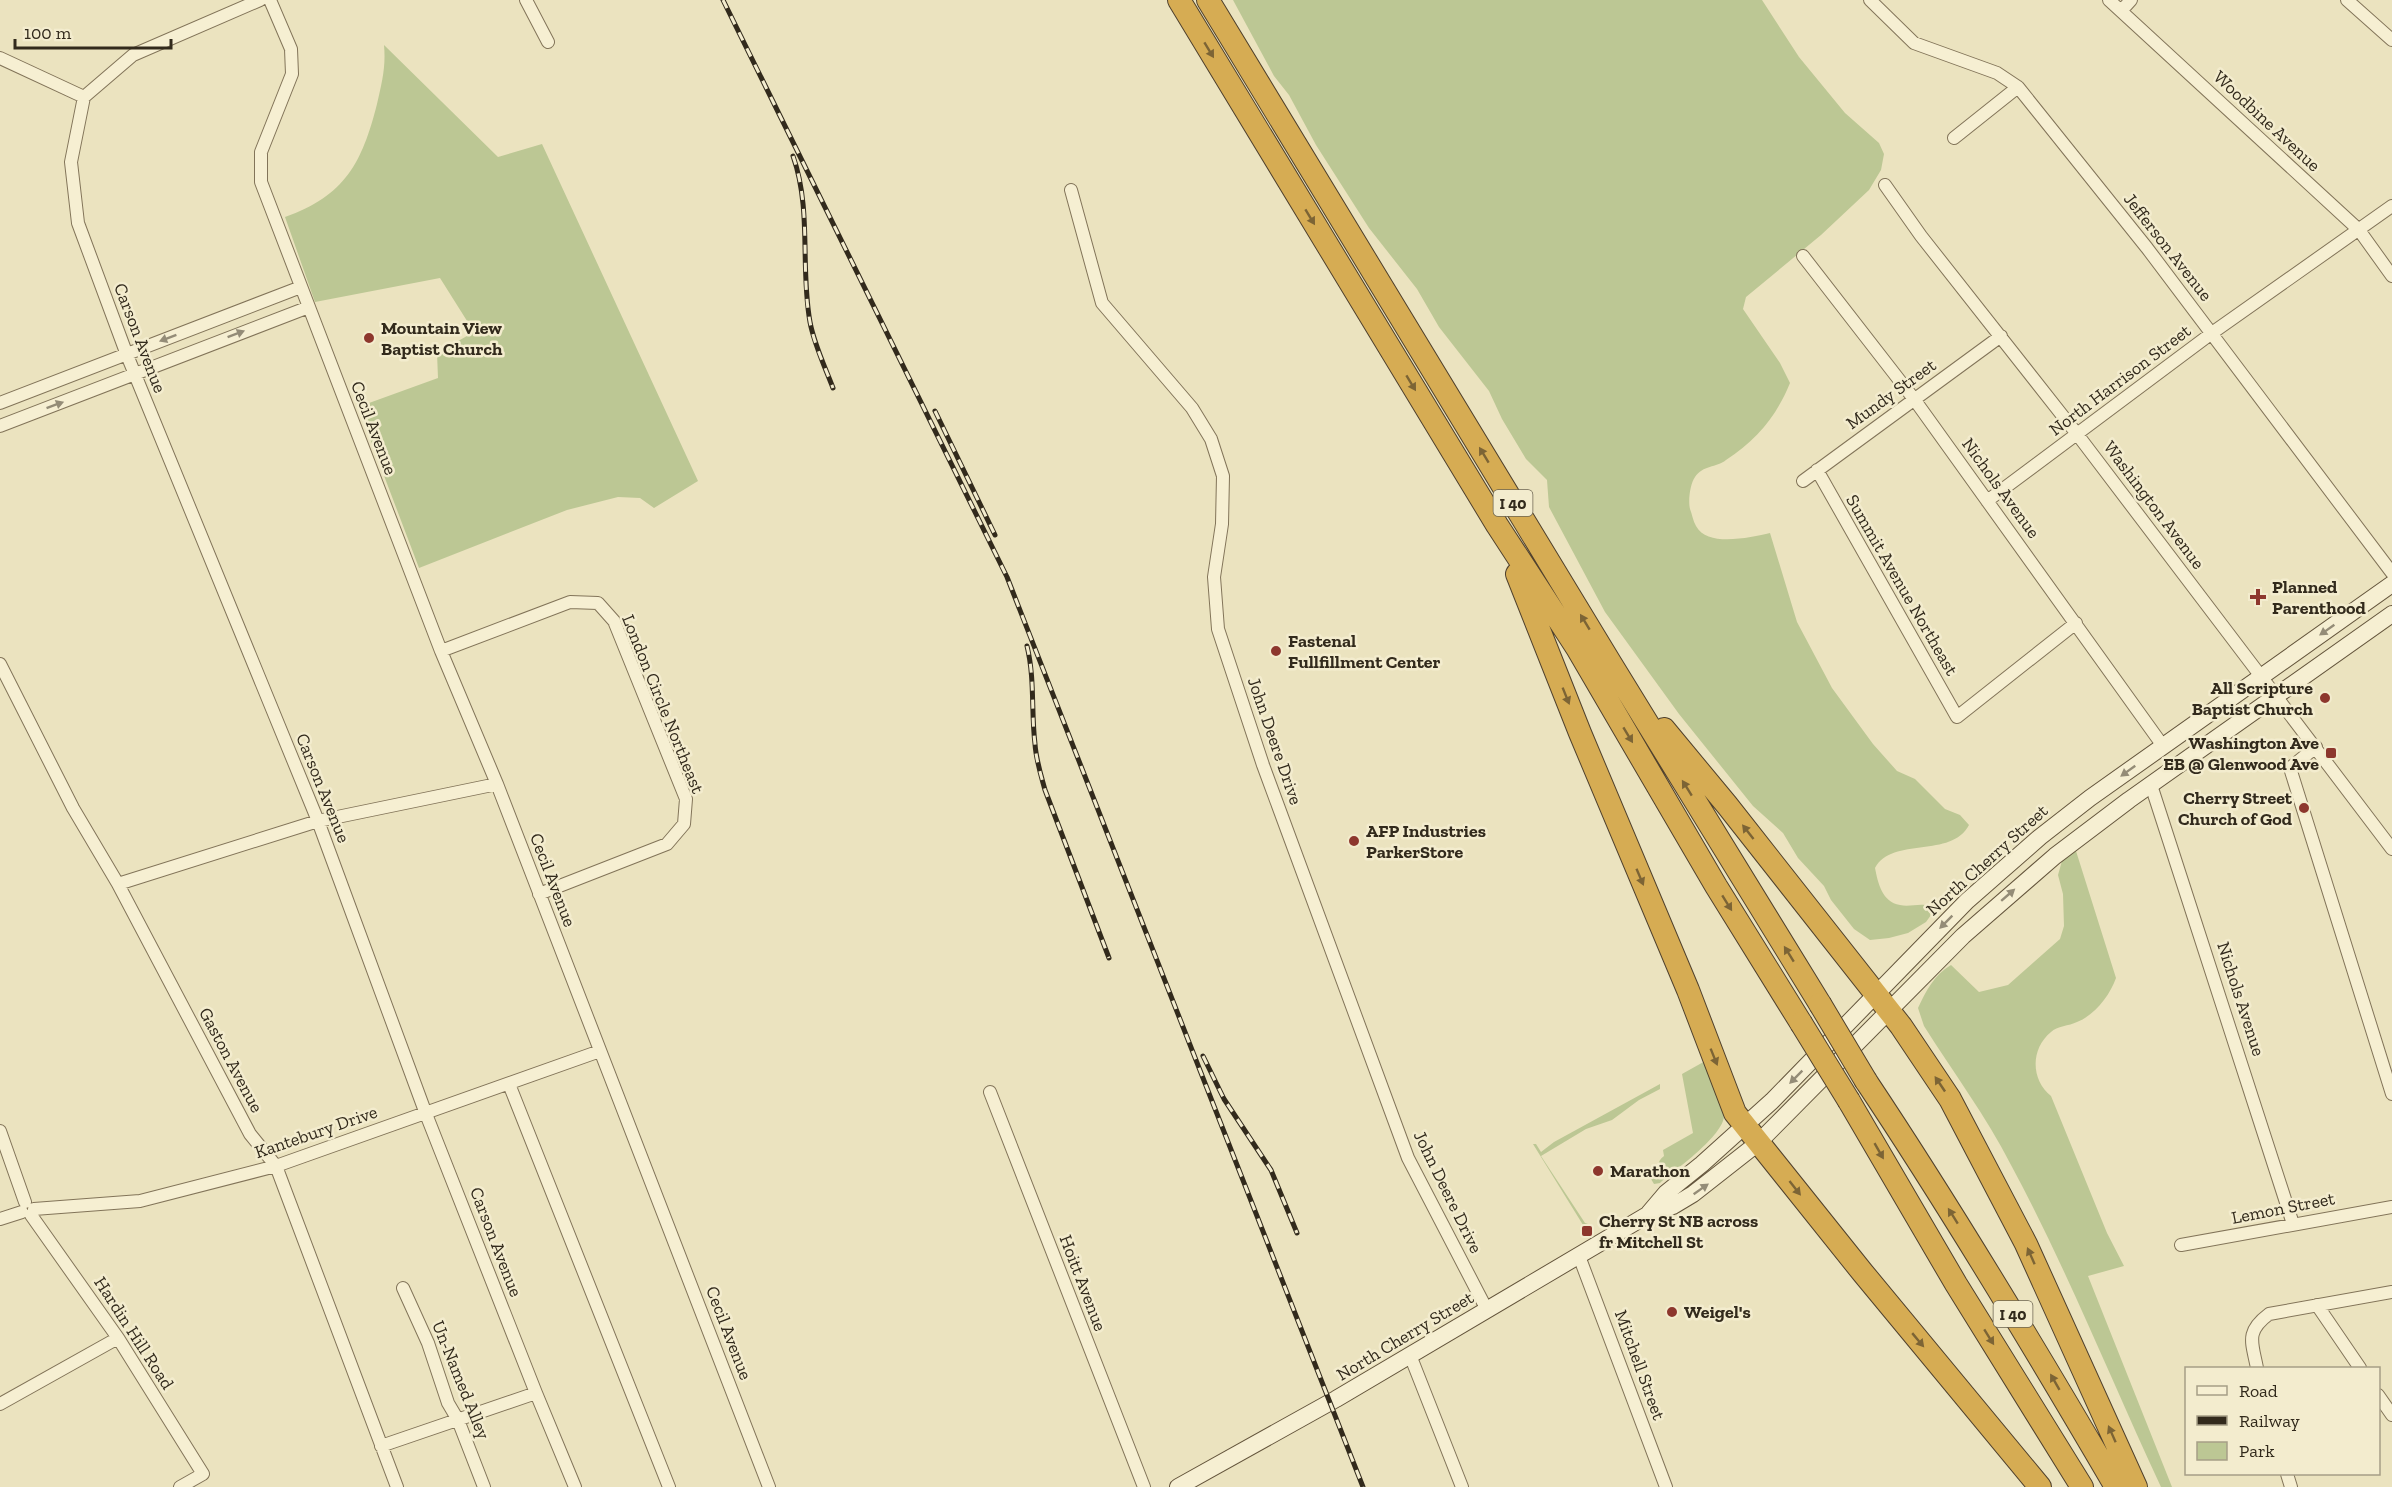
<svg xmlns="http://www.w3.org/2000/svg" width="2392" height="1487" font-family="'Zilla Slab',serif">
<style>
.green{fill:#bcc794}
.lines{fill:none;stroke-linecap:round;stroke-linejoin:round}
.street-casing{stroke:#827459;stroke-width:14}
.secondary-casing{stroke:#64553c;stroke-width:18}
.highway-casing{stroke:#50412d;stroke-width:24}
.street{stroke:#f6efd2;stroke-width:12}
.secondary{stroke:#f6efd2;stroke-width:16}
.highway{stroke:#d6ac53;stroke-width:22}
.rail-casing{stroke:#322a1c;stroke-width:5}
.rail{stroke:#f3ecce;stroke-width:3;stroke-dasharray:9;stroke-linecap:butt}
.highway-bridge-casing{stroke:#50412d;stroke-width:24;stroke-linecap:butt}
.highway-bridge{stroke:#d6ac53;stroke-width:22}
.oneway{fill:#7c6435}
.oneway2{fill:#948c77}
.poi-dot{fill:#8d372d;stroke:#f3ecce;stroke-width:2}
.labels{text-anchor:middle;stroke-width:5;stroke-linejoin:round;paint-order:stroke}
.shield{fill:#f3ecce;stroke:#6c6451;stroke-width:1.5}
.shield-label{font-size:16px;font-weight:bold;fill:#322a1c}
.street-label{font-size:18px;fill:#322a1c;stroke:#f3ecce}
.poi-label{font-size:18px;font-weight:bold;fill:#322a1c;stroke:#f3ecce;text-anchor:start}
</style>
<rect width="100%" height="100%" fill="#ebe3bf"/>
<!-- green -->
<path class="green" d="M1233 0H1762L1799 57 1845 113 1879 143 1884 154 1881 170 1869 190 1821 235 1746 297 1743 309 1780 363 1790 383C1776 417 1757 440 1726 460 1716 468 1703 465 1695 477 1690 484 1688 501 1690 509 1692 514 1693 521 1696 526 1708 548 1751 537 1770 533L1797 622 1832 688 1873 744 1897 771 1915 779 1945 809 1960 815 1969 825C1951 859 1893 836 1875 868 1878 883 1882 902 1900 905 1908 907 1917 904 1925 905L1931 915 1926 922 1908 933 1889 938 1870 940 1854 929 1831 900 1824 886 1798 858 1783 833 1753 806 1679 714 1605 612 1549 507 1547 480 1526 459 1502 419 1489 391 1439 327 1417 289 1369 228 1316 145 1289 95 1274 76Z
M384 45 498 157 542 144 698 481 654 508 640 498 618 497 567 510 419 568 358 407 438 378 437 353 474 332 440 278 315 302 285 217C345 196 362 163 377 104 382 82 386 67 384 45Z
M2076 851 2116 978C2110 995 2095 1015 2077 1022 2069 1026 2057 1026 2051 1032 2030 1049 2031 1080 2051 1096L2107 1233 2124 1266 2088 1276 2172 1487H2161C2111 1380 2067 1269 2011 1165 1986 1116 1953 1072 1924 1026L1918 1008C1926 991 1934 975 1951 965L1979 992 2008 985 2060 939 2064 926 2063 894 2058 875 2062 861Z
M1707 1060C1712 1074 1723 1101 1724 1115 1725 1135 1675 1170 1660 1183L1654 1184 1651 1179C1658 1173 1656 1161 1664 1156L1663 1150 1693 1133 1682 1074Z
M1660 1084V1089L1639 1100 1612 1120 1586 1129 1541 1156 1585 1223 1591 1225V1231L1588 1233 1533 1144H1536L1541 1152 1554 1142Z"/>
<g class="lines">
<!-- street casing -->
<g class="street-casing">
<path id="street" d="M270 0 291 49 292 74 261 152V182L441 651 497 784 769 1487
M526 0 548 42
M1870 0 1914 43 1997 73 2018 87 2147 248 2392 573
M2109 0 2359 230 2392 276
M2347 0 2392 40
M2121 11 2131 0
M0 58 84 97
M84 97 71 162 78 223 127 355 318 821 426 1114 536 1393 575 1487
M84 97 133 55 260 0
M1954 138 2018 87
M1885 185 1921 236 2077 434 2392 849
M1071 190 1102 303 1192 408 1211 439 1223 476 1222 524 1214 577 1218 629 1263 765 1408 1158 1487 1310
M1803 256 1914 399 2163 746
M0 403 301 287
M0 426 309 307
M1817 470 1957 717 2076 623
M1803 481 2001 336
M1987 501 2212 333 2392 206
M441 651 570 602 598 603 614 621 686 799 684 824 667 844 539 894
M0 664 73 808 118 884 250 1134 276 1166 397 1487
M2316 747 2290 768 2392 1094
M2151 785 2293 1224
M118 884 318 821 497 784
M509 1084 669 1487
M990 1092 1144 1487
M0 1131 25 1202
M34 1209 140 1201 276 1166 600 1051
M31 1215 118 1338 203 1474 180 1487
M0 1219 22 1212
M2181 1245 2392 1207
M1579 1256 1666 1487
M403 1288 428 1343 448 1403 458 1420 484 1487
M2317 1305 2360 1368
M1410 1355 1462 1487
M2257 1368C2252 1342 2245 1332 2269 1314L2392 1292
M2378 1395 2392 1415
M0 1404 118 1338
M381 1446 536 1393
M2287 1474 2291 1487"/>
</g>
<!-- secondary casing -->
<g class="secondary-casing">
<path id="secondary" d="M1649 1213 1666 1193 1702 1164 1772 1101 1967 901 2040 837 2090 798 2392 584
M1178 1487 1336 1399 1649 1214 1673 1206 1693 1194 1758 1143 1963 936 2055 856 2129 800 2392 614"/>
</g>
<!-- highway casing -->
<g class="highway-casing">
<path id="highway" d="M1179 0 1497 525 1577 648 1716 886 1801 1023
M1208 0 1611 664 1820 1004
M1517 574 1580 733 1688 990 1735 1113 1863 1273 2040 1487
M1664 729 1727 805 1901 1026 1950 1099 2026 1244 2136 1487
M1866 1081C1954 1213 2036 1350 2116 1487
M1849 1101 1956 1284 2082 1487"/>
</g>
<!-- street -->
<use href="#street" class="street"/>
<!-- secondary -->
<use href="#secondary" class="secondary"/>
<!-- highway -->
<use href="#highway" class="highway"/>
<!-- rail casing -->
<g class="rail-casing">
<path id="rail" d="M723 0 1007 577 1363 1487
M793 156C812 210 800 267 810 322 814 344 825 367 833 388
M935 411 995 535
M1027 646C1035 679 1031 711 1035 744 1036 760 1041 775 1045 790L1109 958
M1203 1056 1224 1099 1271 1170 1297 1233"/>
</g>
<!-- rail -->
<use href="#rail" class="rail"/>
<!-- highway-bridge casing -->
<g class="highway-bridge-casing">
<path id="highway-bridge" d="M1820 1004 1866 1081
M1801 1023 1849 1101"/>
</g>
<!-- highway-bridge -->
<use href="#highway-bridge" class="highway-bridge"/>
</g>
<!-- one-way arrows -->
<defs><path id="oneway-solid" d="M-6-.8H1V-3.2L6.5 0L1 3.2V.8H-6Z" transform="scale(1.5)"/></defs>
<g class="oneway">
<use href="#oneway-solid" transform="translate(1209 50) rotate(59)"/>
<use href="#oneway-solid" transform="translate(1310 217) rotate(59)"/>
<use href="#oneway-solid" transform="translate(1411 383) rotate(59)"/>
<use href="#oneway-solid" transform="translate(1484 455) rotate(-121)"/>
<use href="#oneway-solid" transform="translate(1585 622) rotate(-121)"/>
<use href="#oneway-solid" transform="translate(1566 696) rotate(68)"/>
<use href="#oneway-solid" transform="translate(1628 735) rotate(59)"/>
<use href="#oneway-solid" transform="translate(1687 788) rotate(-122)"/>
<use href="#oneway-solid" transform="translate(1748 832) rotate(-128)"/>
<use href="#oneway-solid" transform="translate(1640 877) rotate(67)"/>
<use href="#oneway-solid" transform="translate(1727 903) rotate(58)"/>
<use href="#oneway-solid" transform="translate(1789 954) rotate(-122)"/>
<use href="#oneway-solid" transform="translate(1714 1057) rotate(68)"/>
<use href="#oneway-solid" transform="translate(1940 1084) rotate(-124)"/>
<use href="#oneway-solid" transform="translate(1879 1151) rotate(60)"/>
<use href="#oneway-solid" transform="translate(1795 1188) rotate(52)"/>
<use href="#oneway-solid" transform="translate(1953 1216) rotate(-122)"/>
<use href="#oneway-solid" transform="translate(2031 1256) rotate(-114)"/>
<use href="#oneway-solid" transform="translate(1989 1337) rotate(58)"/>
<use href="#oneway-solid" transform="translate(1918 1340) rotate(50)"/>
<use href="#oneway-solid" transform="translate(2055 1382) rotate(-120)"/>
<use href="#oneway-solid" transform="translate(2112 1434) rotate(-114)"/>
</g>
<g class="oneway2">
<use href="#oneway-solid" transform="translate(236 334) rotate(-21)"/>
<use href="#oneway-solid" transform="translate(168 338) rotate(159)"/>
<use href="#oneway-solid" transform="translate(55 405) rotate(-20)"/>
<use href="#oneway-solid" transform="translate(2327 630) rotate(145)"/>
<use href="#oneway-solid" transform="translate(2128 771) rotate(144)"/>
<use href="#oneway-solid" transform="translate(2008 895) rotate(-41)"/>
<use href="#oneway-solid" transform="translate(1946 922) rotate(135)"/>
<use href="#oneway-solid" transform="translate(1796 1077) rotate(135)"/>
<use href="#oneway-solid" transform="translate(1701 1189) rotate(-35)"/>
</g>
<!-- markers -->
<g class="poi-dot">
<circle cx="369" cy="338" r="6"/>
<path d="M2255 588h6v6h6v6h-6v6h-6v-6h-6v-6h6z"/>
<circle cx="1276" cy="651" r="6"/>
<circle cx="2325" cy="698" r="6"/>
<rect x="2325" y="747" width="12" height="12" rx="3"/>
<circle cx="2304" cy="808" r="6"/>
<circle cx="1354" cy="841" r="6"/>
<circle cx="1598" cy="1171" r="6"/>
<rect x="1581" y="1225" width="12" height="12" rx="3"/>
<circle cx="1672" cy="1312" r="6"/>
</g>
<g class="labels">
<!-- shield labels -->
<g class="shield">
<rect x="1493.5" y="490" width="39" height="26" rx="4.5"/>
<rect x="1993.5" y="1301" width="39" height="26" rx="4.5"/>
</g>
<g class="shield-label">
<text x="1513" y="509">I 40</text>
<text x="2013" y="1320">I 40</text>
</g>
<!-- street labels -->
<g class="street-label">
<text transform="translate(2267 121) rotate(43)" y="6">Woodbine Avenue</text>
<text transform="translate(2168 247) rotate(52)" y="6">Jefferson Avenue</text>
<text transform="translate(140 338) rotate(69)" y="6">Carson Avenue</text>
<text transform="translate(2120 380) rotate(-37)" y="6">North Harrison Street</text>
<text transform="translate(1891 394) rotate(-36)" y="6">Mundy Street</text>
<text transform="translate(374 428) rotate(69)" y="6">Cecil Avenue</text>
<text transform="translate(2001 488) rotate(54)" y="6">Nichols Avenue</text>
<text transform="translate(2154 505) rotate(53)" y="6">Washington Avenue</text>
<text transform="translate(1902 585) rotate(60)" y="6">Summit Avenue Northeast</text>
<text transform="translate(663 704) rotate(68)" y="6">London Circle Northeast</text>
<text transform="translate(1275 741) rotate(71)" y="6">John Deere Drive</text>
<text transform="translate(323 788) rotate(68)" y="6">Carson Avenue</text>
<text transform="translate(1987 860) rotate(-42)" y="6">North Cherry Street</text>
<text transform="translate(553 880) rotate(69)" y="6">Cecil Avenue</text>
<text transform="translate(2241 999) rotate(72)" y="6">Nichols Avenue</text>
<text transform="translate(231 1060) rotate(62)" y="6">Gaston Avenue</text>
<text transform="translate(316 1132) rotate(-19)" y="6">Kantebury Drive</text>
<text transform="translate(1448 1192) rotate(64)" y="6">John Deere Drive</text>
<text transform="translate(2283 1208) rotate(-11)" y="6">Lemon Street</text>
<text transform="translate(496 1242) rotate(69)" y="6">Carson Avenue</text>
<text transform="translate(1083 1283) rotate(69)" y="6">Hoitt Avenue</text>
<text transform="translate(134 1333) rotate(57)" y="6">Hardin Hill Road</text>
<text transform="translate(729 1333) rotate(69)" y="6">Cecil Avenue</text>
<text transform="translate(1405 1336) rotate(-31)" y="6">North Cherry Street</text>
<text transform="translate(1640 1365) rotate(70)" y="6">Mitchell Street</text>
<text transform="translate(461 1380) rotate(68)" y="6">Un-Named Alley</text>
</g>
<!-- poi labels -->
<g class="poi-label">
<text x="381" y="334">Mountain View<tspan x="381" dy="21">Baptist Church</tspan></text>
<text x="2272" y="593">Planned<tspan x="2272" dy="21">Parenthood</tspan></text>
<text x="1288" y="647">Fastenal<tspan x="1288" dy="21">Fullfillment Center</tspan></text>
<text x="2313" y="694" text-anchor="end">All Scripture<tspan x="2313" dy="21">Baptist Church</tspan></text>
<text x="2319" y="749" text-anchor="end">Washington Ave<tspan x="2319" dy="21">EB @ Glenwood Ave</tspan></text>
<text x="2292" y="804" text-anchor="end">Cherry Street<tspan x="2292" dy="21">Church of God</tspan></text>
<text x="1366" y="837">AFP Industries<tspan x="1366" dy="21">ParkerStore</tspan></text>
<text x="1610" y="1177">Marathon</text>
<text x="1599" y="1227">Cherry St NB across<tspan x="1599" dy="21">fr Mitchell St</tspan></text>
<text x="1684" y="1318">Weigel's</text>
</g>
</g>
<!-- legend -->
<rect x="2185" y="1367" width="195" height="108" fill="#f3ecce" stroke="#a69e87" stroke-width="1.5"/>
<rect x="2197" y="1386" width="30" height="9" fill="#f6efd2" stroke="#a69e87" stroke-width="1.5"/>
<text x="2239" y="1397" font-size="18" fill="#322a1c">Road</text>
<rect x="2197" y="1416" width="30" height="9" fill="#322a1c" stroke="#a69e87" stroke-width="1.5"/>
<text x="2239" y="1427" font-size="18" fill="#322a1c">Railway</text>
<rect x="2197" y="1442" width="30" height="18" fill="#bcc794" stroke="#a69e87" stroke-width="1.5"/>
<text x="2239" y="1457" font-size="18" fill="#322a1c">Park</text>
<!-- scale -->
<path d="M15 39v9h156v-9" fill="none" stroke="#322a1c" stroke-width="3"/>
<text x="24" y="39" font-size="18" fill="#322a1c" stroke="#f3ecce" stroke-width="4.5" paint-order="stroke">100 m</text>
</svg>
